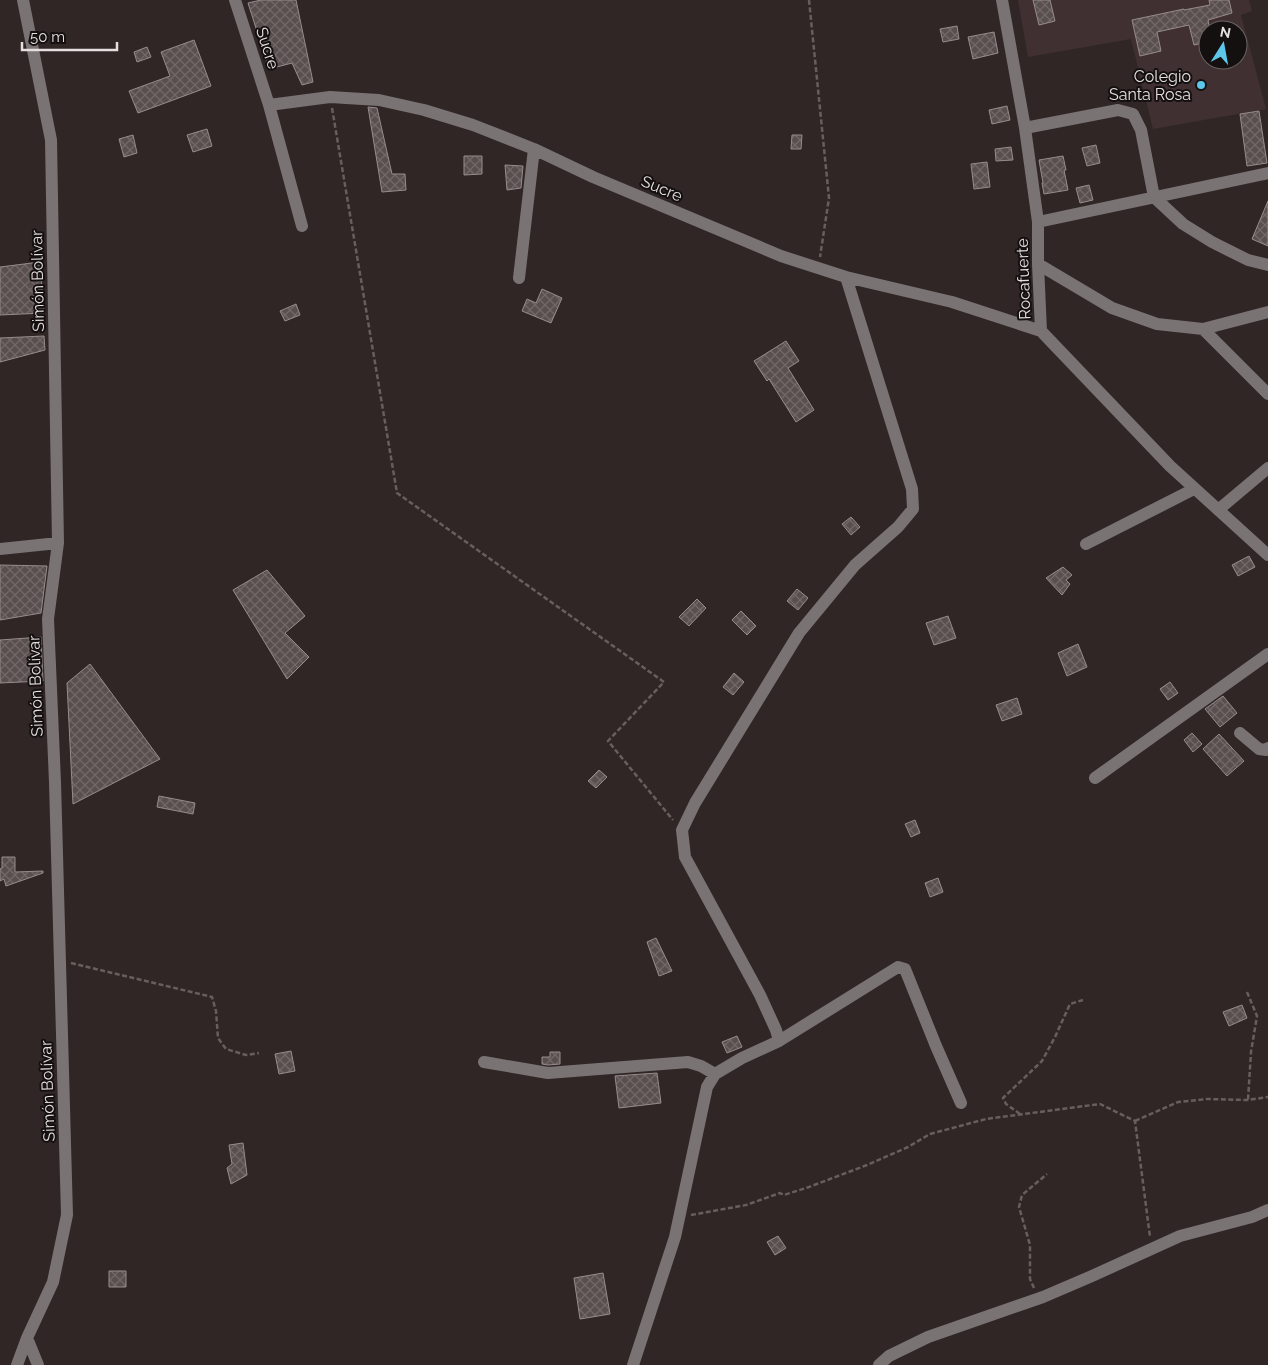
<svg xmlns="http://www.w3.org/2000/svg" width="1268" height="1365" font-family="Raleway,sans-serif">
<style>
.built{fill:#413031;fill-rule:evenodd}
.building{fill:url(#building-cross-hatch);stroke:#988b8b}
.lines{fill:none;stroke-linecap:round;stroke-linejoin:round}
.path{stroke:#675e5e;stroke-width:2.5;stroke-dasharray:5 2.5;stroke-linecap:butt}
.minor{stroke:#797373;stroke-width:12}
.poi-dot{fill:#5cc7e8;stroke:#151010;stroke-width:2}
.labels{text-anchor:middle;stroke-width:4;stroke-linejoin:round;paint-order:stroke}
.street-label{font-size:16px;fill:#e6dfdf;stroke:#151010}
.poi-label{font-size:16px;fill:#e6dfdf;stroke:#151010;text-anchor:end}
</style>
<defs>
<pattern id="building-cross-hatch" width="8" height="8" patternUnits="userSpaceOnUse" patternTransform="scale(1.25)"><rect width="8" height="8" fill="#5a4f4f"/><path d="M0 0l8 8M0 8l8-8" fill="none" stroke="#726868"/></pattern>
</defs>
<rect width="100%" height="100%" fill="#302626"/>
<!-- built -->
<path class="built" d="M1018 0H1249L1252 11 1241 15 1266 109 1153 129 1131 39 1028 57ZM1208 30H1238V60H1208Z"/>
<!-- building -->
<path class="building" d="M261 0H296L313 82 302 85 292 63 269 69 248 3Z
M1033 0H1050L1055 21 1039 25Z
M1209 0H1229L1232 13 1208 20 1210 30H1208V42L1194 45 1189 25 1157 32 1161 51 1140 56 1132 20 1184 9V10L1210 5Z
M957 26 959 39 943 42 940 29Z
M994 32 998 53 973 59 968 37Z
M194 40 211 86 138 113 129 91 170 76 161 52Z
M147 47 151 57 137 62 134 52Z
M1007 106 1010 120 992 124 989 110Z
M368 107 377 108 392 174H405L406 190 382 192Z
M1259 111 1267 163 1247 166 1240 114Z
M207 129 212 146 193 152 187 135Z
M133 135 137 153 124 157 119 139Z
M792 135H802L801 149H791Z
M1096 145 1100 163 1087 166 1082 148Z
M1011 147 1013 160 996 161 995 149Z
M464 156H482V174L464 175Z
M1063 156 1066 170H1064L1068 190 1044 194 1042 183H1043L1039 160Z
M987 162 990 187 974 189 971 164Z
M505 165 523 166 521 188 507 190Z
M1089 185 1093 200 1080 203 1076 188Z
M1268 201V246L1252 239Z
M40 262 44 313 0 315V267Z
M542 289 562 298 551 323 522 311 527 299 536 303Z
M296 304 300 315 285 321 280 311Z
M44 336 45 350 0 362V338Z
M786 341 799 361 788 368 814 410 796 422 769 379 767 381 754 361Z
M851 517 860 527 851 535 842 524Z
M1249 556 1255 567 1238 576 1232 565Z
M0 565 47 566 41 613 0 620Z
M1063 567 1072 575 1066 580 1070 584 1062 595 1046 578Z
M267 570 305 616 285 633 309 657 287 679 233 590Z
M797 589 808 598 798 610 787 601Z
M697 599 706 608 689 626 679 617Z
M741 611 756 626 747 635 732 620Z
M948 616 956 638 934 645 926 623Z
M41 637 43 681 0 683V640Z
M1078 644 1087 667 1067 676 1058 653Z
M90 664 160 759 73 804 67 683Z
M734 673 744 682 733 695 723 687Z
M1170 682 1178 693 1168 700 1160 689Z
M1223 696 1237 713 1220 727 1205 709Z
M1017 698 1022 714 1002 721 996 705Z
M1192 733 1202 744 1193 752 1184 740Z
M1219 734 1244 761 1227 776 1203 749Z
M599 770 607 777 596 788 588 781Z
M159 796 195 803 193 814 157 807Z
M915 820 920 833 911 837 905 824Z
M2 857H15V872L43 871V873L6 886 4 879 0 881V869L2 868Z
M938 878 943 892 930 897 925 883Z
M656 938 672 971 659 976 647 942Z
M1242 1005 1247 1018 1229 1026 1223 1012Z
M737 1036 742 1047 727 1053 722 1042Z
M291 1051 295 1071 279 1074 275 1054Z
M550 1052H560V1064L548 1065 542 1064V1057H550Z
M657 1073 661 1103 619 1108 615 1076Z
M243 1143 247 1175 231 1184 227 1168 232 1164 229 1145Z
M778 1236 786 1248 775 1255 767 1242Z
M109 1271H126V1287H109Z
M603 1273 610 1314 580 1319 574 1278Z"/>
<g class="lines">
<!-- path -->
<path class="path" d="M809 0 829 198 820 257
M332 108 397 493 664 682 608 741 673 820
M71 963 212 997 216 1011 218 1038 226 1049 246 1055 259 1053
M1247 992 1257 1016 1251 1052 1248 1100
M1020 1114 1006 1104 1003 1098 1042 1061 1055 1037 1070 1004 1083 1000
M1135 1121 1178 1102 1207 1099 1248 1100 1268 1097
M691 1215 746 1205 780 1193 784 1195 809 1187 867 1165 908 1147 930 1134 986 1119 1100 1104 1135 1121 1150 1237
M1034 1288 1030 1279V1245L1019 1207 1022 1195 1047 1174"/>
<!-- minor -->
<path class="minor" d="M235 0 269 105 302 226
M1002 0 1025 128 1038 222V264L1041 331 1170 466 1268 555
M269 105 330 97 379 100 424 110 473 125 534 149 593 177 781 256 846 277 952 302 1041 331
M1025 128 1118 110 1133 114 1141 130 1154 197 1183 224 1212 242 1248 260 1268 265
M1038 222 1268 173
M1038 264 1112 308 1157 324 1203 329 1268 312
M519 278 534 149
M1203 329 1268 394
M1218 510 1268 468
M1086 544 1194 489
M0 549 58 543
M1240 733 1259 749 1266 750 1268 748
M1095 778 1268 654
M779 1041 898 967 905 969 936 1046 961 1103
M484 1062 548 1073 688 1062 701 1066 715 1074
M27 1338 38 1365
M17 1365 27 1338 53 1282 67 1215 55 782 48 619 58 543 51 140 23 0
M633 1365 675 1237 707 1087 715 1074 742 1058 779 1041 776 1030 760 995 685 857 682 830 695 803 799 633 855 565 898 527 913 509 912 489 846 277
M879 1365 889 1356 928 1337 1043 1297 1092 1276 1180 1236 1252 1217 1268 1210"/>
</g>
<!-- markers -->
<circle class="poi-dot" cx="1201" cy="85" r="5"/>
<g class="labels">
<!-- street labels -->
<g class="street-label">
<text transform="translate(268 48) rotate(72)" y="6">Sucre</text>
<text transform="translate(662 188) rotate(23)" y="6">Sucre</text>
<text transform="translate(1023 279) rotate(-92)" y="6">Rocafuerte</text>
<text transform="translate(37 281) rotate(-91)" y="6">Simón Bolívar</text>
<text transform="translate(35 686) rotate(-92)" y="6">Simón Bolívar</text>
<text transform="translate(47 1091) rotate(-92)" y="6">Simón Bolívar</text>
</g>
<!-- poi labels -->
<g class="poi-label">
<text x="1191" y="82">Colegio<tspan x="1191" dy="18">Santa Rosa</tspan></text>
</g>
</g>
<!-- north arrow -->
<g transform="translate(1223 45) rotate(11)"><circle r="24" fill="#151010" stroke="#696363"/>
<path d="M0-4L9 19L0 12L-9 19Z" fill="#5cc7e8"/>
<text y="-8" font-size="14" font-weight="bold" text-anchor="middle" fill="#e6dfdf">N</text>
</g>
<!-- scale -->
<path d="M22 42v8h95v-8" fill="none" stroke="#e6dfdf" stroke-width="2.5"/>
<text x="30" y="42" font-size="15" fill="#e6dfdf" stroke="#151010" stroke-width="4" paint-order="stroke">50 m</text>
</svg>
